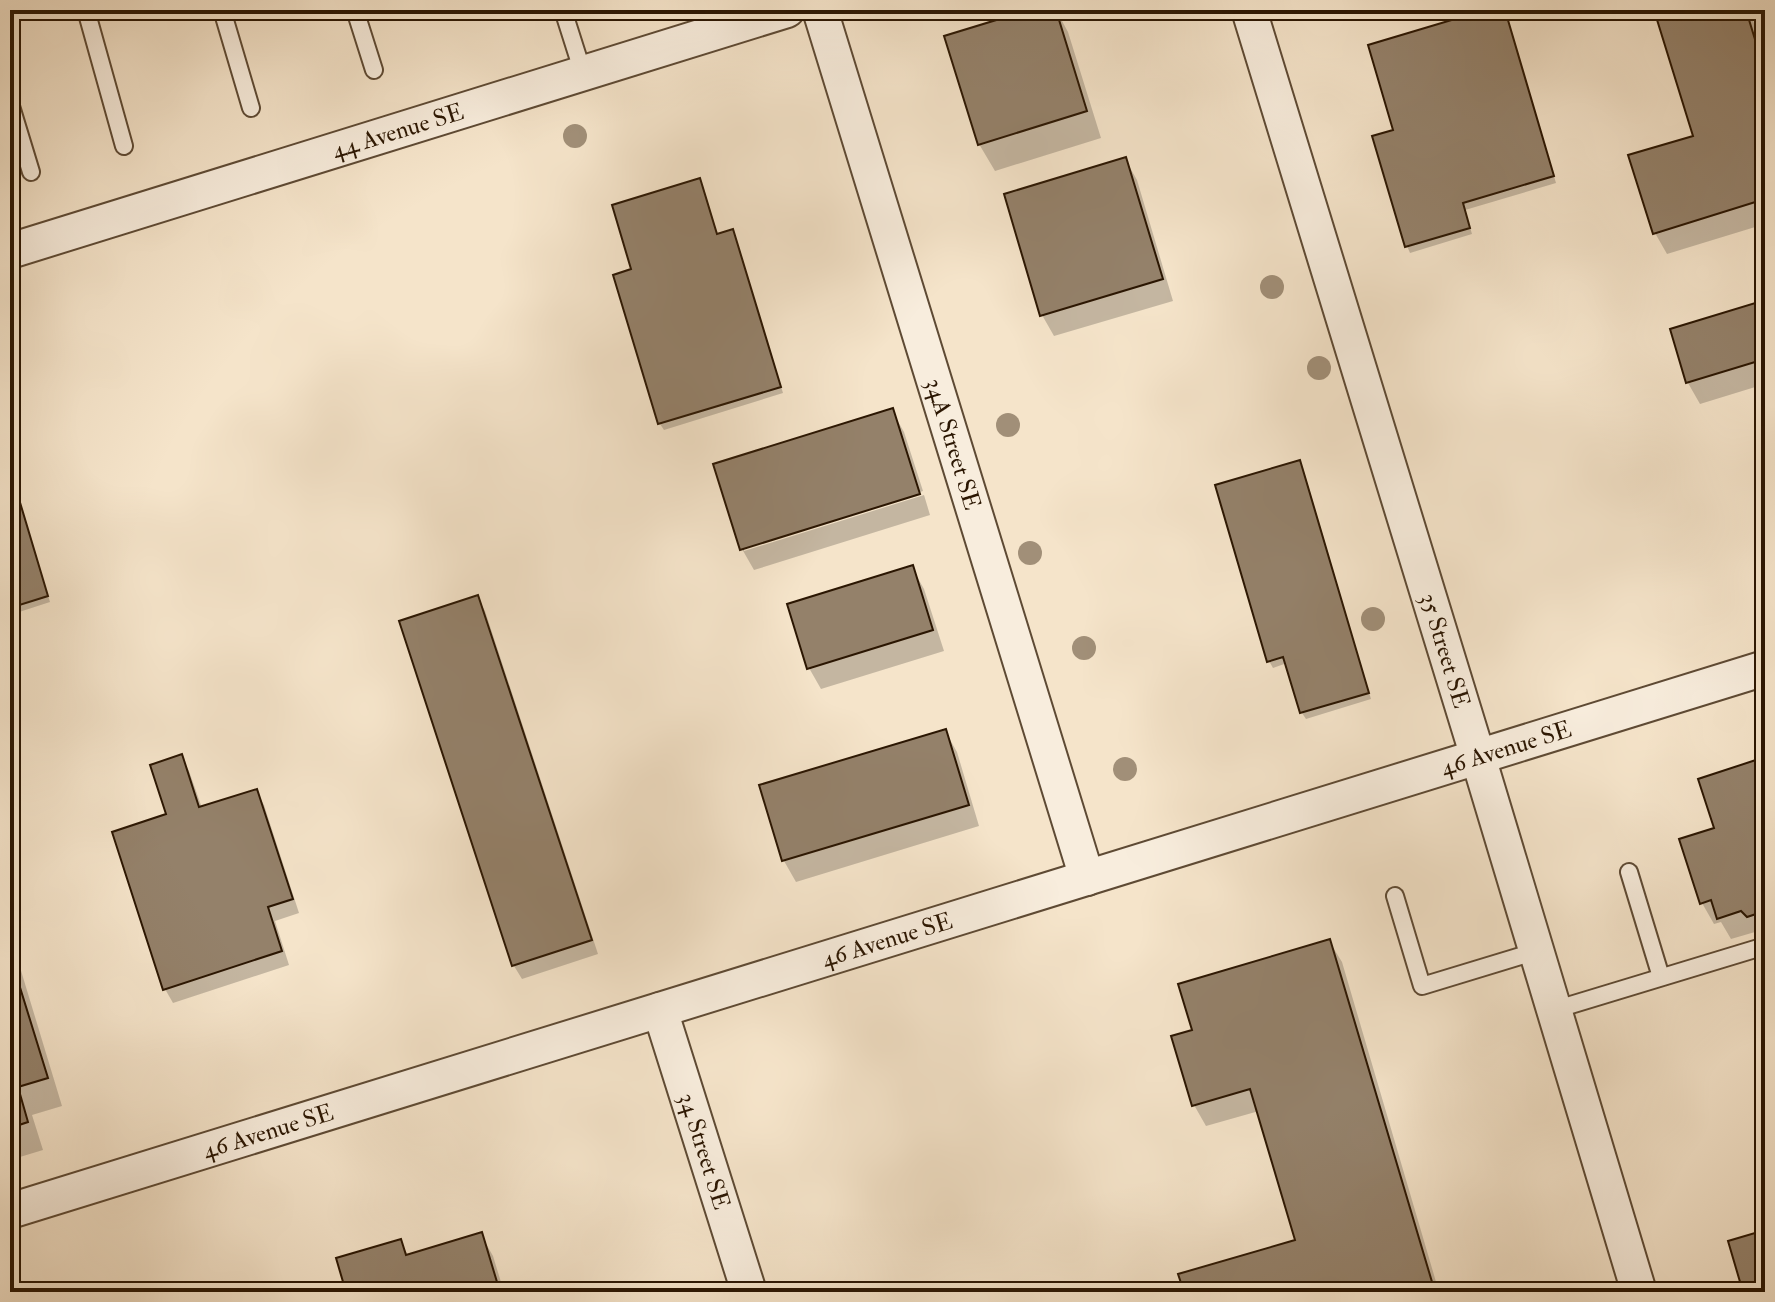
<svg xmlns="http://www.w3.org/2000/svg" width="1775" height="1302" font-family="'IM FELL Double Pica',serif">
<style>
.shadow{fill:#0003}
.building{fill:#94816a;stroke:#2b1602;stroke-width:2}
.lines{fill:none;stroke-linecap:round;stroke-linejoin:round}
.service-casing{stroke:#5e4a34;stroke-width:20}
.minor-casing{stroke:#5e4a34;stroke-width:38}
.service{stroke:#f8eddd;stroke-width:16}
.minor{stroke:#f8eddd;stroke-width:34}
.tree{fill:#a18f78}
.labels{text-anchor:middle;stroke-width:7;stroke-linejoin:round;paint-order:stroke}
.street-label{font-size:24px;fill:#2b1602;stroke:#f8eddd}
</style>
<rect width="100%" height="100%" fill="#f5e4ca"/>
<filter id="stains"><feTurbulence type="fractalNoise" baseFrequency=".0025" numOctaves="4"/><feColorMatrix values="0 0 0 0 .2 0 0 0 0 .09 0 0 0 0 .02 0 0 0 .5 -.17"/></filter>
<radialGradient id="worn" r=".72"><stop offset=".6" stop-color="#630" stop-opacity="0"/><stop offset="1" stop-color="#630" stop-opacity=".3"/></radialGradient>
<!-- shadow -->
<path class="shadow" d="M1035 10H1056L1068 32 1101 138 995 171 979 144Z
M1492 10H1504L1506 13 1556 183 1465 210 1472 234 1410 253 1407 246 1395 131Z
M1656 10H1750L1765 60V224L1667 254 1655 233 1695 137Z
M1125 159 1137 180 1173 301 1054 336 1042 315Z
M700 180 703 186 718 236 732 231 736 238 783 393 664 430 660 424 616 276 634 271Z
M1765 302V384L1700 404 1688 383 1672 330Z
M892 411 904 432 923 491 744 547V551L924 495 930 515 754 570 742 549 716 466Z
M1299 462 1303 468 1371 699 1306 719 1302 713 1287 663 1273 668 1269 661Z
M10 469 50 602 10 615Z
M912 568 924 589 944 651 821 689 809 668Z
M477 597 485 611 598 954 522 979 514 966 401 622Z
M945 731 957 752 979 826 796 882 784 861 762 787Z
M181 757 189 771 202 808 256 791 264 805 299 913 275 921 289 965 173 1003 165 989 168 816Z
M1765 759V935L1760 937 1755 932 1731 939 1721 922 1714 924 1702 903 1716 829Z
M1329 941 1342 962 1439 1292H1186L1298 1241 1259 1111 1206 1126 1194 1105Z
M10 949 19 964 62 1106 32 1115 43 1150 10 1160Z
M481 1235 493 1256 504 1292H348L400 1241 409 1257Z"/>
<!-- building -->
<path class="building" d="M1029 10H1056L1087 111 978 145 944 36Z
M1485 10H1505L1554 176 1463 203 1470 228 1405 247 1372 136 1393 130 1368 45Z
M1654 10H1746L1765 72V199L1653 234 1628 155 1693 136Z
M1126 157 1163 279 1040 316 1004 194Z
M700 178 717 234 733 229 781 387 658 424 613 275 631 269 612 205Z
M1765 300V359L1686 383 1670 329Z
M893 408 920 494 740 550 713 464Z
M1300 460 1369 693 1300 713 1283 657 1267 662 1215 485Z
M10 469 48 596 10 608Z
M913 565 933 630 807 669 787 604Z
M478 595 592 940 512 966 399 621Z
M946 729 969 805 782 861 759 785Z
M182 754 199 807 257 789 293 899 268 907 282 951 163 990 112 832 166 814 150 765Z
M1765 757V911L1747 917 1741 911 1717 919 1711 900 1700 904 1679 839 1714 828 1698 779Z
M1330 939 1435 1292H1184L1178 1274 1295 1240 1250 1089 1192 1106 1171 1036 1192 1030 1178 984Z
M10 955 48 1078 18 1087 28 1122 10 1128Z
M1765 1230V1292H1743L1728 1241Z
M482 1232 500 1292H346L336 1258 401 1239 406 1255Z"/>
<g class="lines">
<!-- service casing -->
<g class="service-casing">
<path id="service" d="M86 10 124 146
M222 10 251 108
M355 10 374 70
M563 10 583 73
M10 103 31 172
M1629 872 1661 977
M1395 896 1422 986 1537 951
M1554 1010 1765 946"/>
</g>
<!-- minor casing -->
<g class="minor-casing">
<g id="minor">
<path id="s1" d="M820 10 1087 878"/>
<path id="s2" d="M1249 10 1478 757 1639 1292"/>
<path id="s3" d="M10 251 787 10"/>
<path id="s4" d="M660 1010 749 1292"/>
<path id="s5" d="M10 1211 1765 668"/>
</g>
</g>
<!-- service -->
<use href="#service" class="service"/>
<!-- minor -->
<use href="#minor" class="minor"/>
</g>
<!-- trees -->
<g class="tree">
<circle cx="575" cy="136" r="12"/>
<circle cx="1272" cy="287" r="12"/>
<circle cx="1319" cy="368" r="12"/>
<circle cx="1008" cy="425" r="12"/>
<circle cx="1030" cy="553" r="12"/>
<circle cx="1373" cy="619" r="12"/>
<circle cx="1084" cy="648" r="12"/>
<circle cx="1125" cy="769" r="12"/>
</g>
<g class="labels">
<!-- street labels -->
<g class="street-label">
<text dy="8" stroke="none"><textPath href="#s3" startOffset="406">44 Avenue SE</textPath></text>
<text dy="8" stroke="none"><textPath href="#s1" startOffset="454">34A Street SE</textPath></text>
<text dy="8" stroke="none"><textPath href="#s2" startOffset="670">35 Street SE</textPath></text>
<text dy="8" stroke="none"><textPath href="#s5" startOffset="1566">46 Avenue SE</textPath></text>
<text dy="8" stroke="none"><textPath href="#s5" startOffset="918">46 Avenue SE</textPath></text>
<text dy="8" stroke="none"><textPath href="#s5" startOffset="270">46 Avenue SE</textPath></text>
<text dy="8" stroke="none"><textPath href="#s4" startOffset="148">34 Street SE</textPath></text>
</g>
</g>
<!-- margin -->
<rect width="1775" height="1302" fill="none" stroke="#f5e4ca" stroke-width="40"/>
<rect x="12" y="12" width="1751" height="1278" fill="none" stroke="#2b1602" stroke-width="4"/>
<rect x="20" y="20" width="1735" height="1262" fill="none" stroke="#2b1602" stroke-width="2"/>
<rect width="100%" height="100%" filter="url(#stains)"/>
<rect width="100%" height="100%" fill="url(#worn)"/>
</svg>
